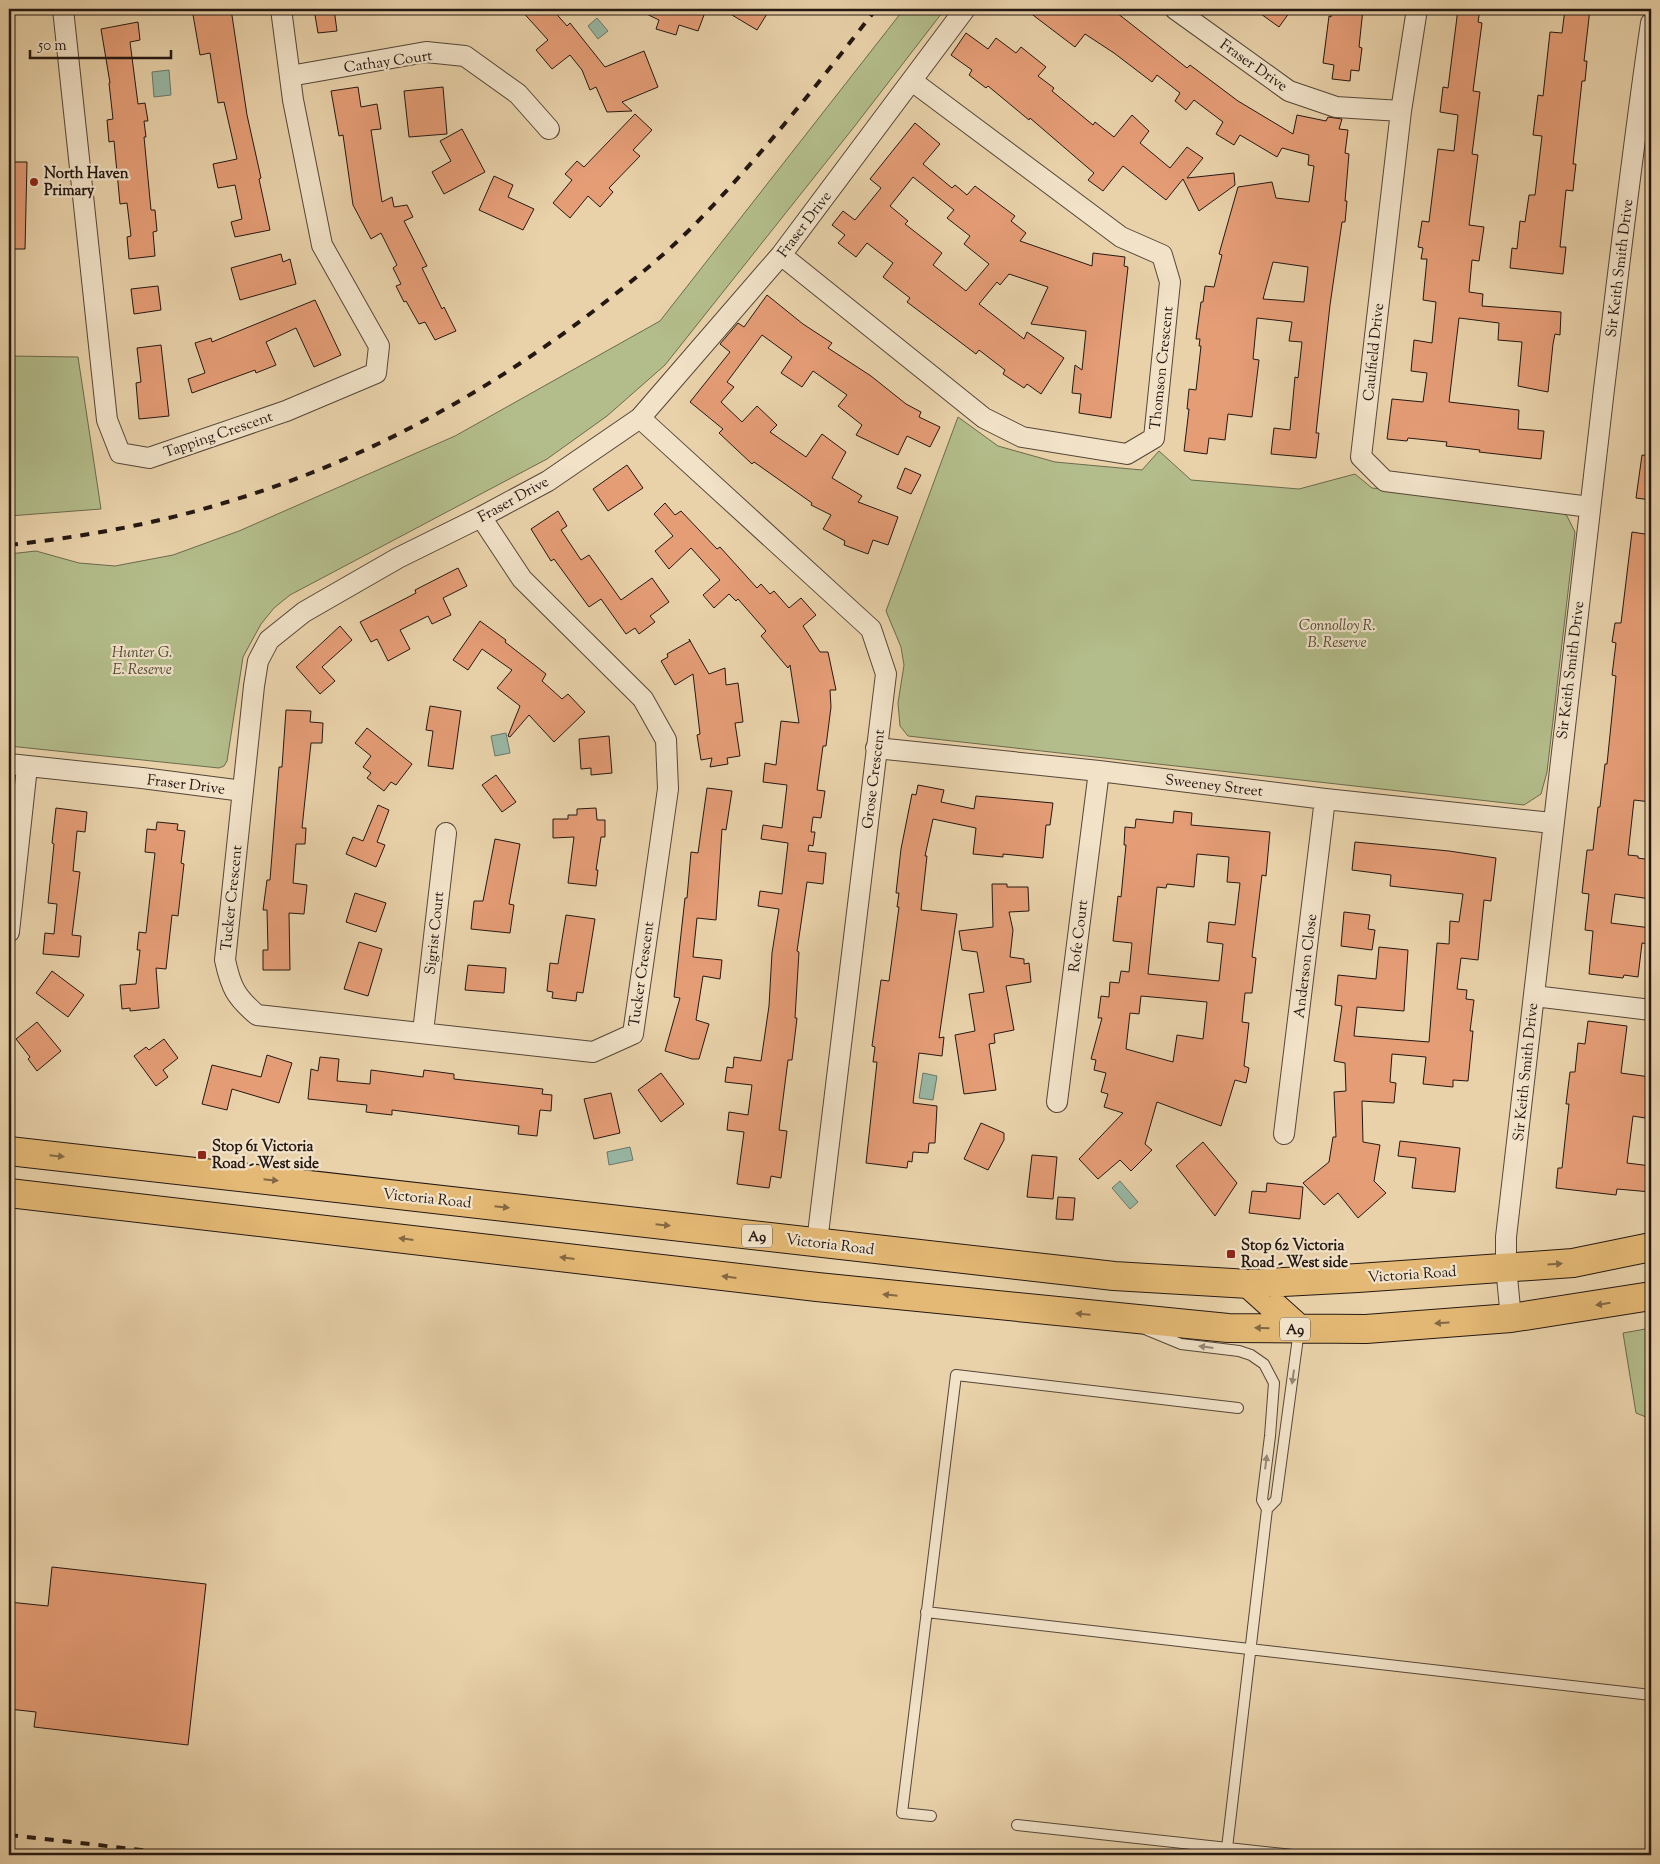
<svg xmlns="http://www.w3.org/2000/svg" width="1660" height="1864" font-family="'Sorts Mill Goudy',serif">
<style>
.green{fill:#b3bd8b;stroke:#6c6a4e}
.water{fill:#98b8a5;stroke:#6a786a}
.building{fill:#e59d76;stroke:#241812;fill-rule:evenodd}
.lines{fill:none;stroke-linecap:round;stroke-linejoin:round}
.service-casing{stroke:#554638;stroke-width:12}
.minor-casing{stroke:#554638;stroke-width:22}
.trunk-casing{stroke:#241812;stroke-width:30}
.service{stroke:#f1e2c8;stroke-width:10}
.minor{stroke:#f1e2c8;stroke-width:20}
.trunk{stroke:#e4b975;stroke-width:28}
.rail{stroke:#241812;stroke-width:4;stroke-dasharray:9 9;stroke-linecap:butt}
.oneway{fill:#846844}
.oneway2{fill:#958776}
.poi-dot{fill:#8f2418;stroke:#f1e2c8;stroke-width:2}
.labels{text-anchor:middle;stroke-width:4.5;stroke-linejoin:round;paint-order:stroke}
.shield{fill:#f1e2c8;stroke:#625549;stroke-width:1}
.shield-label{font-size:14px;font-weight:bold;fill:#241812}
.street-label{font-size:15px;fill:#241812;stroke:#f1e2c8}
.poi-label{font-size:15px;font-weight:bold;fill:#241812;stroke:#f1e2c8;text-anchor:start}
.park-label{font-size:15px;font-style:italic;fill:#4f4a36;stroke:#f1e2c8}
</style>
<rect width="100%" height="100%" fill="#e9d2aa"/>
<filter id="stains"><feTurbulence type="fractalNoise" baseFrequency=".004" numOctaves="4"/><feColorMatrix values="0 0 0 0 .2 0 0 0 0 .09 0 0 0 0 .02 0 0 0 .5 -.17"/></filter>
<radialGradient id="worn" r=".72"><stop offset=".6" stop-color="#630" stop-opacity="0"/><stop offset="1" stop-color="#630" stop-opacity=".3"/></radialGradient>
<!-- green -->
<path class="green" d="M904 9H945L854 127 665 365 607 416 547 459 290 595 274 608 261 624 243 657 227 761 224 766 219 768 9 746V554L36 551 79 563 115 566 173 555 239 531 455 436 660 321Z
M9 356 78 357 101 509 9 516Z
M958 417 998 446 1055 462 1142 470 1159 451 1191 480 1299 489 1355 474 1372 488 1557 507 1567 516 1575 532 1547 772 1541 794 1524 805 908 736 900 726 898 703 904 665 901 647 886 611Z
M1651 1328V1419L1636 1413 1623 1333Z"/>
<!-- water -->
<path class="water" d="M597 18 608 31 598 39 588 26Z
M169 70 171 95 154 97 152 72Z
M506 733 510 753 495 756 491 736Z
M923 1073 937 1076 933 1100 919 1098Z
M630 1147 633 1160 609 1165 607 1152Z
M1120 1181 1138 1202 1130 1209 1112 1188Z"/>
<!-- building -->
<path class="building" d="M192 9H231L247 115 261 178 259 179 270 230 235 237 231 222 242 219 235 185 218 188 213 164 237 159 224 102 218 103 210 53 200 55Z
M314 9H334L337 31 318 33Z
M520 9H552L567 26 570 23 605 67 644 51 658 87 622 102 632 111 607 112 596 87 590 90 582 70 570 55 552 69 536 50 548 40Z
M636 9H686L704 15 698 31 679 25 676 35 656 29 659 20Z
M722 9H770L757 30Z
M1025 9H1112L1187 68 1190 65 1238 101 1293 134 1297 115 1326 121 1328 117 1342 119 1339 129 1348 130 1345 153 1349 154 1345 201H1347L1345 222H1342L1330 305 1316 433H1319L1316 458 1271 454 1274 428 1290 430 1295 377 1298 378 1302 342 1289 341 1292 322 1257 318 1253 359 1259 360 1252 417 1228 414 1225 440 1209 438 1207 454 1184 451 1189 409H1187L1189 389 1196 390 1201 346H1199L1200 339H1196L1201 302H1203L1205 286 1214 287 1222 255 1219 254 1238 187 1272 182 1276 198 1309 202 1314 166 1308 165 1309 155 1282 148 1277 157 1240 135 1234 145 1216 134 1223 122 1194 100 1186 110 1175 101 1180 93 1157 75 1152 82 1114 53 1085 34 1075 47ZM1273 262 1308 267 1304 302 1263 299Z
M1254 9H1292L1279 27Z
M1332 9H1363L1359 47 1362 48 1359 71 1351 70 1350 81 1332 79 1334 65 1323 63 1329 16 1331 17Z
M1458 9H1480L1478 22 1482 23 1473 91 1480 92 1472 154 1478 155 1469 225 1484 227 1479 261 1472 260 1469 292 1483 294 1482 306 1561 312 1560 335 1555 334 1553 344 1548 392 1518 386 1522 342 1498 340 1499 323 1459 318 1449 402 1519 410 1518 429 1544 431 1541 459 1479 452 1480 450 1446 446 1447 442 1408 438 1407 441 1387 439 1392 399 1423 402 1427 373 1411 371 1414 340 1432 343 1436 302 1423 300 1427 259H1421L1423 248 1418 247 1422 221 1429 222 1438 149 1454 151 1458 115 1440 112 1443 87 1448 88Z
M1565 9H1590L1584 61H1587L1585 81H1582L1573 164H1576L1574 181 1573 191 1566 190 1560 247H1566L1563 274 1510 268 1512 248 1517 249 1520 221 1525 222 1529 195H1535L1542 136 1533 135 1538 95 1543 96 1550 32 1562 33Z
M138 22 140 40 130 42 138 104 145 103 148 121H144L146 137H144L151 210H155L157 231 153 232 155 256 129 259 127 237 131 236 127 203 120 204 114 141 109 142 107 120 113 119 109 83H110L101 29Z
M966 33 988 49 996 38 1016 53 1021 47 1046 67 1038 76 1054 88 1052 91 1093 125 1095 122 1114 137 1132 115 1149 131 1140 143 1170 168 1187 147 1203 158 1187 178 1234 173 1235 185 1199 211 1183 179 1166 200 1123 166 1103 191 1088 180 1094 173 1030 118 1029 120 988 86 986 88 969 75 972 70 951 55Z
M358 87 361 107 377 104 381 129 371 130 382 202 392 197 394 207 407 205 413 217 404 221 427 266 422 268 442 309 444 307 456 331 435 340 425 322 419 324 406 301 404 302 396 286 401 284 393 268 397 265 381 233 371 239 353 205 343 135 339 136 331 91Z
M443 87 447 134 409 137 404 91Z
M635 114 652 130 633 150 640 156 609 188 613 192 600 207 588 196 570 218 553 203 572 180 565 174 577 161 584 167Z
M915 123 940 144 923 164 952 188 955 185 967 195 975 186 1015 216 1011 221 1026 233 1020 241 1092 266 1093 253 1125 257 1124 266 1128 267 1111 418 1079 413 1081 394 1072 393 1075 365 1082 370 1086 331 1031 324 1048 287 1009 274 1000 285 997 282 979 304 1024 339 1027 332 1064 358 1041 394 1027 384 1024 388 1003 374 1005 370 979 350 976 354 907 302 910 298 883 277 893 263 867 243 856 257 838 243 845 235 832 225 843 211 855 220 881 188 870 179ZM913 177 954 210 947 218 970 236 964 244 989 264 966 291 933 265 942 253 905 224 908 221 890 206Z
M462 129 485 172 444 194 432 172 451 161 440 141Z
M9 162H27L25 249H9Z
M494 176 513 185 508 197 534 209 523 230 479 210Z
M281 254 283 262 290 259 296 284 240 300 231 268Z
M158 286 161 310 134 314 131 289Z
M767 295 803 324 832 343 828 348 871 376 906 404 921 412 919 417 940 427 930 447 907 436 898 455 856 435 862 425 838 406 847 395 813 371 802 387 781 373 792 357 762 335 727 382 734 387 721 402 742 422 757 406 777 425 770 432 806 457 822 434 846 452 832 478 862 496 858 502 898 517 888 545 873 540 868 554 844 545 845 541 823 529 831 515 811 505 812 503 754 462 752 464 719 433 723 429 690 402 730 352 720 344 738 323 744 327Z
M315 300 341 355 314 367 296 328 266 342 276 365 256 373 255 370 192 393 188 379 205 373 195 343 211 338 212 342Z
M161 345 169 416 139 419 136 383 141 382 137 348Z
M1642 455 1651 456V500L1636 498Z
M627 465 643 488 608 511 593 489Z
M905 468 921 475 911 494 897 488Z
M665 503 675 515 681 511 717 549 720 547 757 588 761 584 770 594 774 591 789 608 801 598 816 615 803 626 820 652H828L836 690H830L831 707 826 746H823L817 790 825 791 821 818 813 817 811 832H815L813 846 809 845 808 851 826 853 823 884 807 882 797 951 799 952 795 1018H797L792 1060H788L779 1130 787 1131 781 1178 771 1176 769 1188 737 1184 744 1132 727 1130 729 1112 748 1115 752 1085 725 1082 727 1067 733 1068 734 1057 761 1061 769 1006 772 953 779 909 758 906 760 891 782 894 788 843 761 839 763 825 782 828 787 785 763 782 765 763 776 765 781 721 799 723 790 665 788 668 761 636 766 631 738 599 736 601 729 594 714 608 703 595 720 580 691 548 669 569 655 551 673 536 654 514Z
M558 511 567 526 561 530 581 560 589 555 621 600 652 578 669 602 650 616 655 622 639 634 635 628 626 634 601 599 589 607 554 559 551 561 531 529Z
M1632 532 1651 535V738L1648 769H1651V802L1634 800 1628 855 1638 856V858L1651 860V899L1615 894 1611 923 1651 928V944L1642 943 1638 977 1624 975 1623 978 1589 974 1593 931 1585 930 1589 894 1582 893 1587 850H1593L1598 807H1600L1605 764H1607L1616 676 1612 675 1616 643 1612 642 1615 623H1621Z
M458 568 467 586 443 598 451 615 432 624 428 616 400 630 410 649 388 661 377 639 371 642 360 622 416 593 415 590Z
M480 621 506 640 505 642 546 674 542 681 562 699 568 694 585 712 554 742 529 715 510 737 508 736 520 706 497 688 512 670 482 649 468 670 453 660Z
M340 626 352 640 322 667 335 681 320 694 296 667Z
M689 639 709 674 725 668 726 685 738 683 743 722 735 723 740 756 727 758 728 764 710 767 712 758 701 760 697 735 700 734 693 674 675 685 661 661 668 657 667 654 690 641Z
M430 706 461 711 453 769 428 766 433 731 426 730Z
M286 710 311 711 310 722 323 723 322 743H311L302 828H306L305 844H296L293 883 307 885 304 914 289 913 290 970H263V950H268L267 910H263L267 880H270L279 767H282Z
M367 728 412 764 396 785 391 782 384 791 367 778 371 773 363 767 371 756 355 743Z
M609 736 612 773 591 775V768L581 769 579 739Z
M496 775 516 802 502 812 482 785Z
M918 785 944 790 941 802 974 809 976 796 1053 803 1050 825H1046L1043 858 1003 854V857L973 854 976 828 933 819 925 856H927L921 910 957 914 939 1038 944 1037 942 1056 919 1053 913 1103 937 1106 935 1143H929L928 1153 913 1152 912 1162 908 1161 907 1168 866 1163 877 1062H873L875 1047 872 1046 881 980 889 981 899 907H897L899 893H896L901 849 912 794 916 795Z
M707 788 732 791 726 830 722 829 716 920 697 918 693 957 722 960 720 979 703 976 696 1020 709 1024 699 1059H692L665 1051 680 998 674 997 685 898H687L691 852 698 853Z
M378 805 389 810 377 842 385 845 376 867 346 854 353 837 363 841Z
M56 808 87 812 85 832 77 831 73 871 80 872 72 935 81 936 79 957 43 954 45 933 54 934 57 904 48 903 54 844 52 843Z
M596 808 597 820H605V837H601L596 870H598L596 886 568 883 574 837 553 838V819H568V815H577V809Z
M1174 811 1192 813 1191 825 1270 832 1266 876 1262 875 1252 957 1256 958 1252 993H1245L1242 1022 1249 1023 1244 1066 1249 1068 1246 1083 1235 1080 1221 1126 1157 1102 1145 1144 1152 1150 1131 1171 1120 1160 1098 1179 1079 1159 1123 1113 1104 1107 1108 1094 1101 1092 1106 1073 1094 1070 1096 1060 1091 1059 1102 1018H1098L1101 996 1109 997 1110 982 1119 983 1121 971 1129 972 1132 943 1113 941 1118 896 1121 897 1126 845H1124L1125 827 1135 828 1136 819 1173 823ZM1197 854 1229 857 1227 882 1240 883 1235 925 1209 922 1207 942 1223 944 1219 981 1148 974 1157 887 1166 888 1167 884 1194 887ZM1141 996 1207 1002 1203 1039 1177 1035 1173 1062 1126 1049 1130 1013 1139 1014Z
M157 822 178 824 177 830 185 831 181 863 184 864 178 916 172 915 166 969 156 968 159 1008 130 1011V1008L122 1009 120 985 136 984 140 950H137L139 932 146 933 155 853 145 852 147 829 156 830Z
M495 839 520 844 509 904 514 905 510 933 471 929 474 901H483Z
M1355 842 1449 851 1496 858 1491 901 1484 900 1478 960 1461 958 1457 989 1467 990 1466 999 1474 1000 1470 1031H1473L1468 1081 1453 1080V1087L1423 1084 1426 1057 1392 1054 1390 1082 1396 1083 1394 1103 1362 1101 1363 1142 1380 1145 1374 1181 1386 1193 1358 1218 1338 1193 1324 1205 1303 1183 1329 1162 1333 1137H1336L1334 1092 1346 1091 1345 1063 1334 1061 1342 1006 1335 1005 1338 975 1376 979 1379 947 1408 950 1404 1011 1357 1007 1354 1036 1429 1042 1437 943 1449 944 1450 921 1459 922 1463 894 1390 886 1391 875 1352 870Z
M992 884H1007V887H1028L1029 911 1009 912 1013 930 1010 957 1024 959V964L1029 963 1031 982 1006 986 1014 1030 994 1034 995 1043 989 1044 996 1090 964 1094 955 1035 975 1031 969 994 984 992 977 952 962 950 959 931 993 927Z
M355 893 386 903 376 932 346 922Z
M1344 912 1370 915 1368 929 1375 930 1372 950 1341 946Z
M566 915 595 919 583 993 577 992 576 1001 552 998 553 992 547 991 550 963 558 964Z
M359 942 382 949 368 996 344 989Z
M468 965 506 968 504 993 465 990Z
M52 971 84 995 68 1017 36 993Z
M1588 1021 1627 1026 1621 1073 1650 1077 1651 1110H1646L1645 1118 1633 1116 1627 1163 1651 1166V1192L1617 1189 1616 1195 1556 1188 1558 1168H1562L1569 1104H1566L1570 1072H1575L1578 1043 1585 1044Z
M37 1022 61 1051 37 1071 28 1059 30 1057 16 1039Z
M164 1039 178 1058 163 1070 168 1077 156 1086 134 1056 146 1047 149 1050Z
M267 1055 292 1063 279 1103 232 1089 227 1110 202 1104 212 1065 261 1077Z
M320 1057 339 1059 337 1081 370 1084 371 1070 423 1077 424 1070 454 1074V1079L543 1089 542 1094 552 1095 551 1111 540 1110 537 1136 518 1134 519 1126 392 1110V1115L366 1112 367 1105 308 1099 311 1069 318 1071Z
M661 1073 684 1104 661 1122 638 1090Z
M611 1093 620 1133 594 1139 584 1099Z
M981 1123 1004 1133V1140L988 1170 964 1159Z
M1400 1141 1460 1148 1455 1192 1412 1188 1416 1158 1398 1156Z
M1203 1142 1237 1183 1215 1216 1176 1166Z
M1032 1155 1057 1157 1053 1199 1027 1197Z
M1267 1183 1303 1187 1300 1219 1249 1213 1252 1191 1266 1192Z
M1058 1197 1075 1198 1073 1220 1056 1219Z
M52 1567 206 1584 188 1745 34 1727 36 1712 9 1709V1602L48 1606Z"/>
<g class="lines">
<!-- service casing -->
<g class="service-casing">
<path id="service" d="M1147 1330 1181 1344 1239 1351 1251 1355 1264 1364 1274 1383 1270 1436 1262 1500 1267 1509 1227 1848
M1267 1509 1276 1500 1299 1330
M926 1612 1651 1695
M931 1816 902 1813 956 1375 1238 1408
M1017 1825 1293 1855"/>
</g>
<!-- minor casing -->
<g class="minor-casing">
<path id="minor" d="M63 9 107 420 120 453 149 458 286 411 376 373 379 346 322 245 293 100 281 9
M1175 9 1289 91 1336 107 1401 111
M1417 9 1401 111 1361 457 1385 481 1590 507
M290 76 426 52 465 56 518 94 549 129
M781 255 984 418 1022 437 1127 454 1154 438 1170 282 1162 255 1121 237 912 81
M640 418 871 629 886 674 817 1242
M481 517 522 579 643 699 666 740 668 789 633 1034 593 1052 257 1015C236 997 231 988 225 960L254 686 258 661 269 640 304 612 398 558 481 517 548 481 640 418 781 255 965 9
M876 748 1099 771 1325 799 1552 823
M9 764 142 778 243 791
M9 932 27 767
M1534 996 1651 1010
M423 1032 446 833
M1057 1102 1099 771
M1284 1134 1325 799
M1511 1318 1506 1267V1237C1539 954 1569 671 1604 389 1619 267 1633 145 1651 23"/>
</g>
<!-- trunk casing -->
<g class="trunk-casing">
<path id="trunk" d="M9 1151 1114 1276 1249 1284 1358 1278 1573 1263 1651 1247
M9 1193 817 1287 1228 1328 1366 1329 1511 1318 1651 1296
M1249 1284 1299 1329"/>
</g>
<!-- service -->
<use href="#service" class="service"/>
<!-- minor -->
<use href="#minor" class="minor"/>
<!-- trunk -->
<use href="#trunk" class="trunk"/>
<!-- rail -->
<path class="rail" d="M9 545C82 537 156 524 227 502 359 463 482 396 591 313 630 283 669 252 703 216 765 151 821 80 876 9
M9 1835 186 1855"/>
</g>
<!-- one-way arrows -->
<defs><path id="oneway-solid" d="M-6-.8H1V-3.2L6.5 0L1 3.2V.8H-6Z" transform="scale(1.25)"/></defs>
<g class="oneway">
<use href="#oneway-solid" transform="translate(57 1156) rotate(6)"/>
<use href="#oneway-solid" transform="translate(271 1180) rotate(6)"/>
<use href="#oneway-solid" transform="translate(502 1207) rotate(6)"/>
<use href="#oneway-solid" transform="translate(663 1225) rotate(6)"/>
<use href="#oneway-solid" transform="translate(406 1239) rotate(-173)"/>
<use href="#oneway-solid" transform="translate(567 1258) rotate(-173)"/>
<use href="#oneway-solid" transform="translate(1555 1264) rotate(-3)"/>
<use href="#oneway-solid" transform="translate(729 1277) rotate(-173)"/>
<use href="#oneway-solid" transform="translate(890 1295) rotate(-174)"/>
<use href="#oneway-solid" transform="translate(1603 1304) rotate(171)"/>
<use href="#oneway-solid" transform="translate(1083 1314) rotate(-175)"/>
<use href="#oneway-solid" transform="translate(1442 1323) rotate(176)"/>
<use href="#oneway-solid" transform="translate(1262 1328) rotate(-179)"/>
</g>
<g class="oneway2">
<use href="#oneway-solid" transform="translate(1206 1347) rotate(-173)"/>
<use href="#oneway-solid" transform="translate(1293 1377) rotate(98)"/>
<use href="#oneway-solid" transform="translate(1266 1462) rotate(-83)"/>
</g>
<!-- markers -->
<g class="poi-dot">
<circle cx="34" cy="182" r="5"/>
<rect x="197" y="1150" width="10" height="10" rx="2.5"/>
<rect x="1226" y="1249" width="10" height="10" rx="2.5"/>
</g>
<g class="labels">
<!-- shield labels -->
<g class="shield">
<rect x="742" y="1224.5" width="30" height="23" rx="4"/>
<rect x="1280" y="1317.5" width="30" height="23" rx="4"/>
</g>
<g class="shield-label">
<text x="757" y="1241">A9</text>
<text x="1295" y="1334">A9</text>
</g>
<!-- street labels -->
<g class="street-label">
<text transform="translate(388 61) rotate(-8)" y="5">Cathay Court</text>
<text transform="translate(1254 65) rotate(35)" y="5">Fraser Drive</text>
<text transform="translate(804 224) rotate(-53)" y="5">Fraser Drive</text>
<text transform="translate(1619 268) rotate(-83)" y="5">Sir Keith Smith Drive</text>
<text transform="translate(1373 352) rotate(-84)" y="5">Caulfield Drive</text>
<text transform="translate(1161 368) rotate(-84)" y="5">Thomson Crescent</text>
<text transform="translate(218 434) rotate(-19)" y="5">Tapping Crescent</text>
<text transform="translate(513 499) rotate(-29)" y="5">Fraser Drive</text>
<text transform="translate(1570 670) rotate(-83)" y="5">Sir Keith Smith Drive</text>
<text transform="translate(873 779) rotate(-83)" y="5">Grose Crescent</text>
<text transform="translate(186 784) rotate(7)" y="5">Fraser Drive</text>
<text transform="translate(1214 785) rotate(7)" y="5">Sweeney Street</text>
<text transform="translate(231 898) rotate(-84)" y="5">Tucker Crescent</text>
<text transform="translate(434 933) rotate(-84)" y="5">Sigrist Court</text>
<text transform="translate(1078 936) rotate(-83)" y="5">Rofe Court</text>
<text transform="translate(1305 966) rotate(-83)" y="5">Anderson Close</text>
<text transform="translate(641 974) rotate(-82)" y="5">Tucker Crescent</text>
<text transform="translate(1525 1072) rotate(-84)" y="5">Sir Keith Smith Drive</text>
<text transform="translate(427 1198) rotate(6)" y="5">Victoria Road</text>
<text transform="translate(830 1244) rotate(7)" y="5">Victoria Road</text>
<text transform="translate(1412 1274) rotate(-4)" y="5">Victoria Road</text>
</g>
<!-- poi labels -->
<g class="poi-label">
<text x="44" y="178">North Haven<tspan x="44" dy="17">Primary</tspan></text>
<text x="212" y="1151">Stop 61 Victoria<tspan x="212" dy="17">Road - West side</tspan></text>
<text x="1241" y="1250">Stop 62 Victoria<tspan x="1241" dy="17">Road - West side</tspan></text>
</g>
<!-- park labels -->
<g class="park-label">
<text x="1337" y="630">Connolloy R.<tspan x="1337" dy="17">B. Reserve</tspan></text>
<text x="142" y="657">Hunter G.<tspan x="142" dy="17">E. Reserve</tspan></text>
</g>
</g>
<!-- margin -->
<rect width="1660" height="1864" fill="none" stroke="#e9d2aa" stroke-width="30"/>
<rect x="10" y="10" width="1640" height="1844" fill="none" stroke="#241812" stroke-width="2.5"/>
<rect x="15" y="15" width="1630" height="1834" fill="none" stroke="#241812"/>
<!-- scale -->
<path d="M30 50v8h141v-8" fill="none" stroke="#241812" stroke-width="2.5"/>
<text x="38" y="50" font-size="15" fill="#241812" stroke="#f1e2c8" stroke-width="4" paint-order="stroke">50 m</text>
<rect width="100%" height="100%" filter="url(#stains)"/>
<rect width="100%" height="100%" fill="url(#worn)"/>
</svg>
